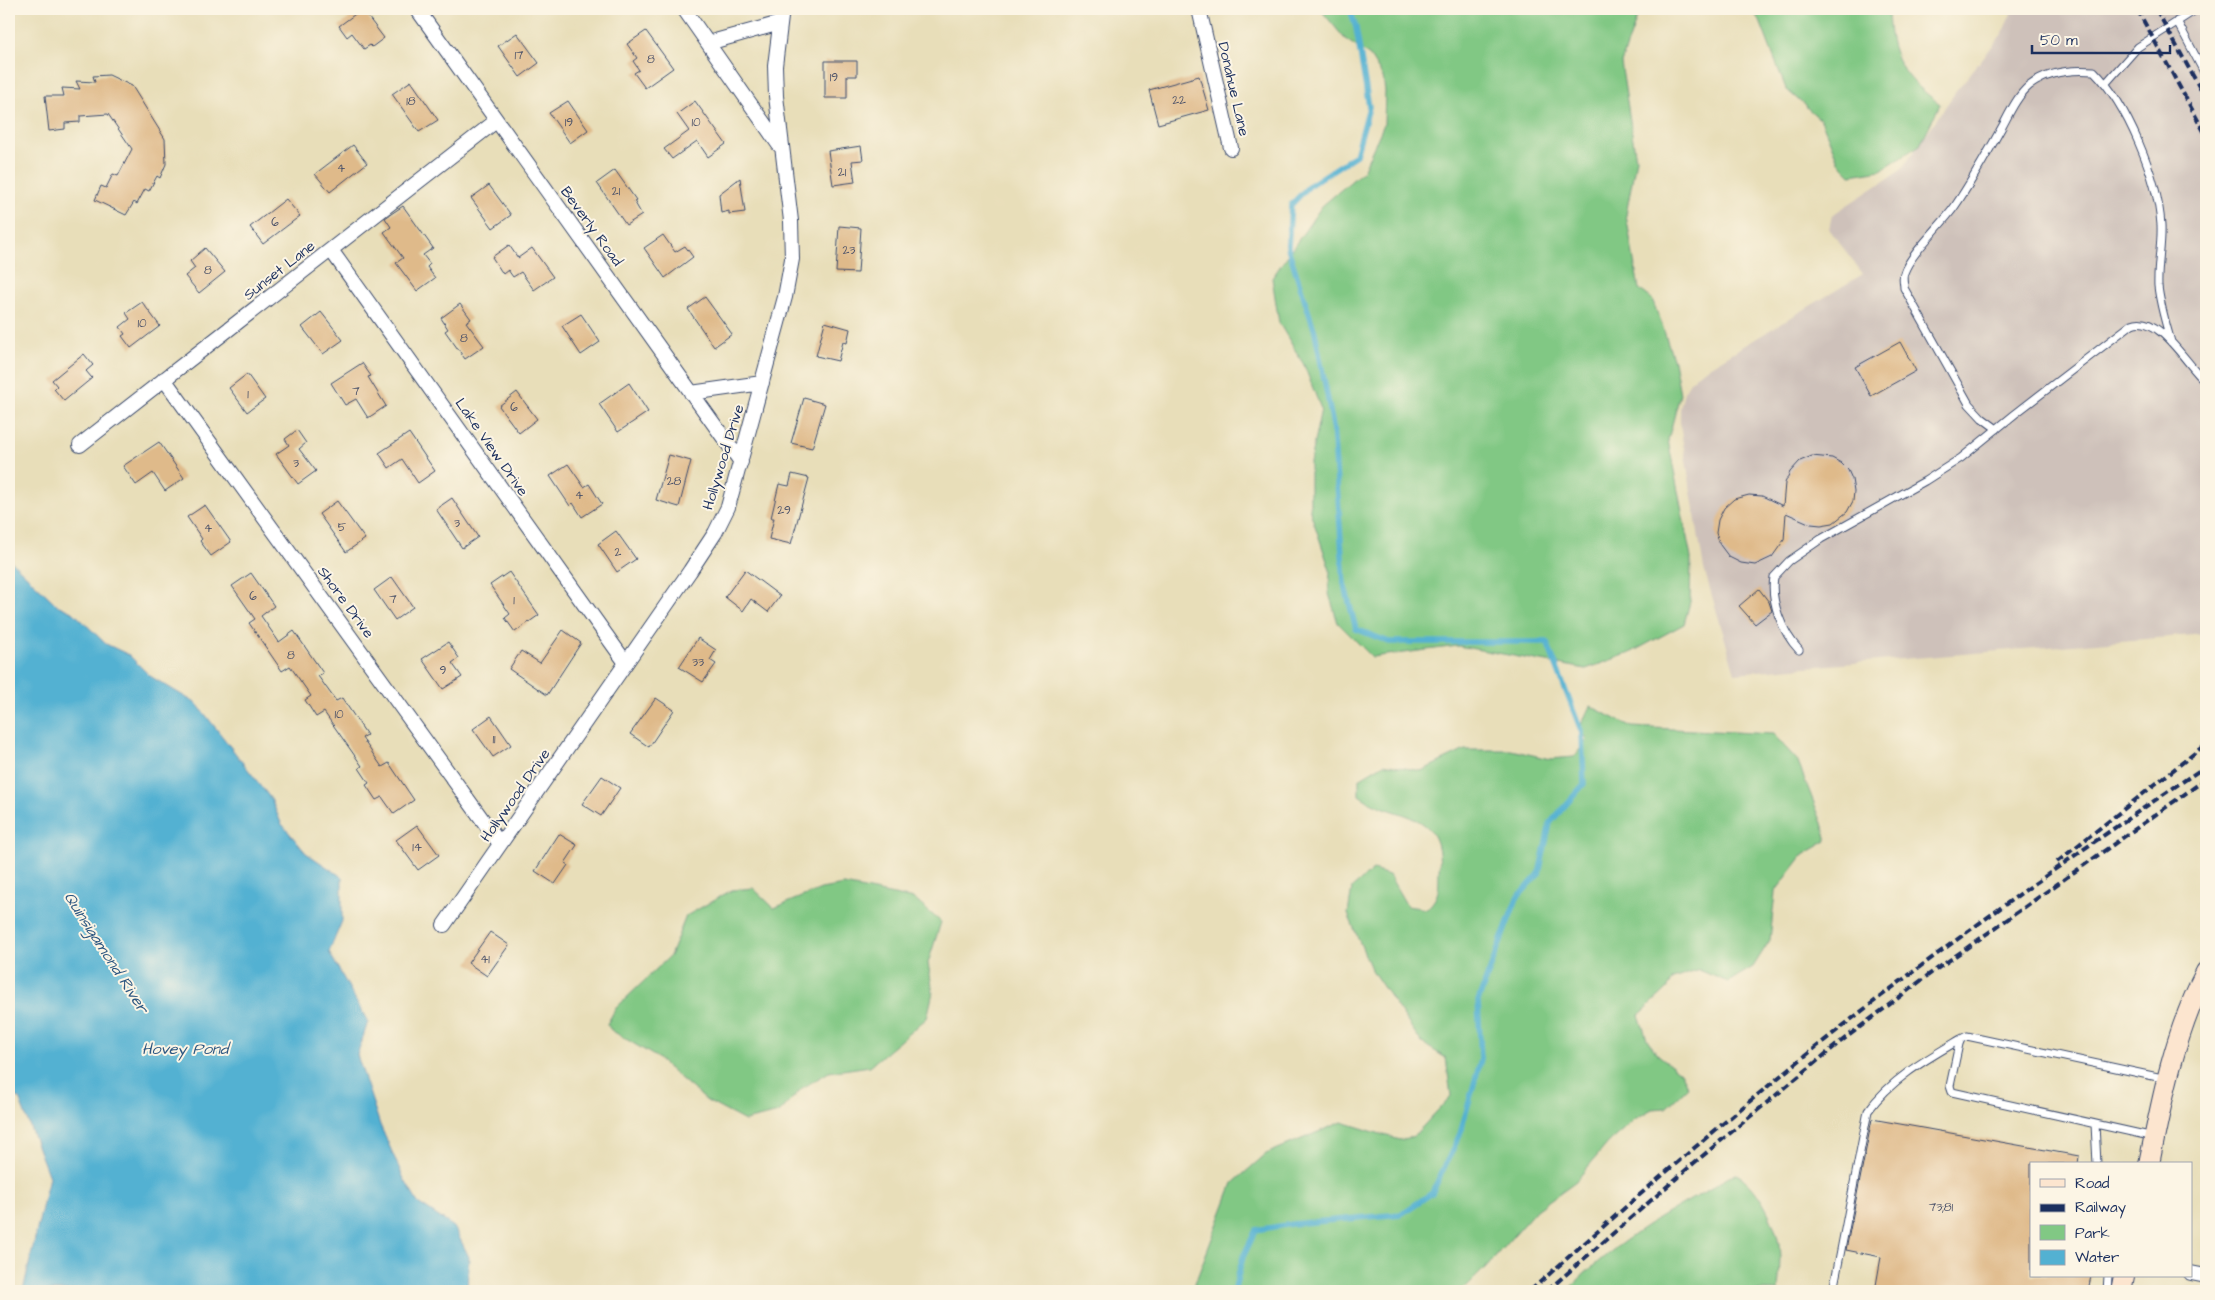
<svg xmlns="http://www.w3.org/2000/svg" width="2215" height="1300" font-family="'Architects Daughter',sans-serif">
<style>
.industrial{fill:#cec1ba}
.green{fill:#81c884;stroke:#4e7c71}
.water{fill:#53b1d2;stroke:#377098}
.lines{fill:none;stroke-linecap:round;stroke-linejoin:round}
.stream{stroke:#53b1d2;stroke-width:5.5}
.building{fill:#dfba8a}
.lane-casing{stroke:#3a496c;stroke-width:9}
.street-casing{stroke:#3a496c;stroke-width:16}
.secondary-casing{stroke:#3a496c;stroke-width:22}
.lane{stroke:#fff;stroke-width:7}
.street{stroke:#fff;stroke-width:14}
.secondary{stroke:#fce5cf;stroke-width:20}
.rail{stroke:#1b2f5e;stroke-width:4;stroke-dasharray:8 4;stroke-linecap:butt}
.labels{text-anchor:middle;stroke-width:4;stroke-linejoin:round;paint-order:stroke}
.number-label{font-size:12px;fill:#4c5269}
.street-label{font-size:15px;fill:#1b2f5e;stroke:#fcf5e5}
.water-label{font-size:16px;font-style:italic;fill:#2c5681;stroke:#fcf5e5}
</style>
<rect width="100%" height="100%" fill="#fcf5e5"/>
<filter id="ink" filterUnits="userSpaceOnUse"><feTurbulence type="fractalNoise" baseFrequency=".02" numOctaves="2"/><feDisplacementMap in="SourceGraphic" scale="10" xChannelSelector="R" yChannelSelector="G"/><feConvolveMatrix kernelMatrix="1 2 1 2 8 2 1 2 1" color-interpolation-filters="sRGB"/></filter>
<filter id="wash" filterUnits="userSpaceOnUse"><feTurbulence type="fractalNoise" baseFrequency=".0096" numOctaves="4" result="noise"/><feDisplacementMap in="SourceGraphic" scale="20" xChannelSelector="R" yChannelSelector="G"/><feGaussianBlur stdDeviation="1.12" result="paint"/><feColorMatrix in="noise" values="0 0 0 0 0 0 0 0 0 0 0 0 0 0 0 0 0 1.4 0 .05"/><feComposite in="paint" operator="in"/></filter>
<g filter="url(#wash)">
<rect width="100%" height="100%" fill="#e8deb9"/>
<!-- industrial -->
<path class="industrial" d="M2013 9H2206V634L1735 673 1704 569 1680 425V409L1684 392 1690 382 1699 373 1863 274 1829 229 1832 215 1901 170 1957 90 2002 34Z"/>
<!-- green -->
<path class="green" d="M1320 9H1640L1621 63 1636 159 1626 215 1639 289 1652 299 1662 325 1674 361 1680 394 1668 440 1691 558 1690 602 1684 624 1630 653 1586 669 1458 646 1372 657 1338 623 1329 594 1330 570 1310 511V462L1321 409 1304 365 1279 323 1272 278 1322 206 1363 171 1384 124 1385 91 1383 77 1370 56 1345 39Z
M1751 9H1888C1889 57 1902 76 1940 104L1920 145 1881 170 1851 175 1839 163 1821 120 1786 89 1760 21Z
M1590 706 1632 727 1773 734 1797 760 1822 823 1827 841 1803 855 1775 892 1770 940 1753 967 1728 982 1699 970 1673 979 1667 989 1639 1015 1647 1039 1657 1054 1680 1072 1688 1087 1666 1108 1652 1109 1635 1119 1608 1143 1576 1181 1536 1210 1485 1268 1462 1291H1192L1233 1183 1266 1154 1342 1122 1400 1140 1414 1136 1451 1096 1446 1058 1422 1043 1371 969 1348 914 1352 888 1373 870 1389 875 1407 906 1427 909C1441 894 1438 890 1439 871 1445 807 1394 821 1359 795V779L1384 764 1421 771 1465 750H1511L1550 759 1574 757 1587 740 1580 727Z
M844 885 914 899 941 922 928 963 933 992 927 1018 870 1066 829 1072 802 1088 779 1113 745 1121 707 1101 656 1057 611 1030 607 1024 616 1008 670 956 686 916 732 890 753 888 774 908 821 889Z
M1736 1174C1756 1183 1776 1223 1779 1245 1781 1260 1779 1276 1778 1291H1567C1608 1248 1658 1217 1710 1189 1719 1184 1726 1175 1736 1174Z"/>
<!-- water -->
<path class="water" d="M9 559 57 605 74 613 106 644 129 655 150 676 197 704 271 799 281 823 306 853 342 877V921L329 952 368 1022 357 1055 380 1125 404 1179 418 1203 454 1227 469 1257 467 1291H23L49 1177 19 1098 9 1092Z"/>
<g class="lines">
<!-- stream -->
<path class="stream" d="M1234 1291 1243 1257 1256 1230 1292 1224 1401 1214 1432 1193 1460 1134 1481 1059 1478 1001 1517 898 1539 874 1550 823 1584 784 1582 733 1547 642H1389L1356 629 1344 583 1333 426 1315 332 1288 248 1291 205 1310 185 1356 155 1369 107 1356 28 1350 9"/>
</g>
<g id="blocks">
<!-- building -->
<path class="building" d="M362 9 384 38 372 47 370 45 364 49 352 33 347 37 339 26Z
M646 31 673 68 645 88 634 73 639 70 633 61 637 58 627 44Z
M517 33 539 63 520 77 498 46Z
M825 61H857V76H847V98H825Z
M109 75 132 86 165 139 166 164 160 178 157 176 149 191 145 189 137 204 134 202 126 215 95 200 101 186 106 188 113 174 118 176 132 149 108 114 80 116V122L65 123V129L49 131 45 96H64L62 88 80 89 76 81 95 82 93 76Z
M1199 76 1209 110 1158 124 1149 90Z
M411 81 438 120 419 132 392 94Z
M568 101 588 130 570 143 549 113Z
M695 101 726 144 708 157 697 141 672 159 664 149 689 131 677 114Z
M353 145 367 163 330 192 315 174Z
M861 146 863 160 852 161 855 182 833 185 828 151Z
M615 170 636 200 634 201 642 215 626 225 597 183Z
M740 178 745 212 729 214V211L721 213 719 194Z
M489 185 511 215 493 228 471 198Z
M286 199 300 216 263 244 250 227Z
M403 206 433 248 423 255 430 264 427 267 435 278 417 291 396 263 403 258 384 232 391 227 385 218Z
M839 226 861 228 858 273 836 272Z
M663 235 675 252 685 246 693 257 665 278 644 248Z
M509 245 518 258 532 248 553 277 534 290 521 272 513 277 508 270 503 274 492 257Z
M205 248 225 272 199 293 185 276 195 268 190 261Z
M705 297 732 334 714 347 688 309Z
M142 302 160 326 131 348 122 336 125 334 120 327 130 319 126 313Z
M460 304 471 319 466 322 484 346 465 359 445 331 448 329 441 318Z
M321 312 343 340 323 354 302 327Z
M581 314 600 342 581 355 562 326Z
M825 322 850 329 847 343 843 342 838 361 816 356Z
M1900 342 1916 371 1871 396 1855 367Z
M84 354 93 365 86 371 92 378 64 401 54 389 57 386 52 380Z
M362 363 371 376 368 377 386 406 368 418 356 399 345 405 331 383Z
M247 374 265 399 247 412 229 388Z
M629 383 648 412 618 432 599 404Z
M517 392 537 419 519 433 499 406Z
M804 398 825 404 812 448 791 443Z
M297 430 306 443 299 449 316 471 298 484 276 454 289 445 285 439Z
M409 433 435 471 418 483 402 459 389 468 379 453Z
M159 442 184 478 165 491 153 473 136 485 123 466Z
M669 455 691 461 679 507 656 500Z
M1812 456 1832 458 1841 463 1848 470 1852 479 1854 492 1853 501 1847 512 1833 523 1821 525 1811 524 1786 513 1784 540 1772 557 1755 565 1741 563 1729 557 1720 545 1716 533 1718 520 1724 508 1734 499 1749 495 1762 496 1783 506 1785 483 1790 472 1800 461Z
M568 464 584 487 589 484 602 504 582 517 573 503 570 506 550 476Z
M792 474 809 478 791 544 769 539 774 518H771L779 484 789 486Z
M452 498 478 537 462 548 436 509Z
M337 501 365 539 346 552 319 514Z
M205 505 231 542 211 556 200 541 202 539 187 517Z
M616 531 636 559 617 572 598 544Z
M745 570 780 596 768 612 751 599 743 611 725 597Z
M509 572 539 615 515 632 505 618 510 614 490 585Z
M251 573 274 606 261 616 279 642 294 631 323 673 318 676 336 701 342 698 367 735 362 738 382 767 389 763 414 800 394 814 382 797 376 800 366 785 369 783 359 768 362 766 324 712 316 717 305 700 311 696 290 666 282 671 249 623 255 619 232 586Z
M392 577 413 607 395 620 374 590Z
M1759 589 1769 602 1772 611 1755 624 1739 606Z
M563 630 581 643 547 695 509 669 521 651 540 663Z
M698 638 716 650 710 660 716 664 703 682 679 667Z
M448 642 459 658 452 663 462 677 443 689 422 659Z
M656 698 674 710 649 747 630 734Z
M491 716 511 745 493 757 473 729Z
M602 776 620 788 601 816 582 804Z
M417 825 439 855 418 870 396 840Z
M559 834 577 845 565 863 568 865 555 884 535 871Z
M490 932 509 945 487 976 468 963Z
M1872 1119 2079 1156 2078 1164H2031V1276H2091L2088 1291H2067L2049 1288 2048 1291H1875L1881 1257 1846 1250Z"/>
</g>
</g>
<g filter="url(#ink)">
<use href="#blocks" fill-opacity="0" stroke="#3a496c" stroke-width="1"/>
<g class="lines">
<!-- lane casing -->
<g class="lane-casing">
<path id="lane" d="M2177 21 2206 76
M2106 83 2138 47 2197 9
M1997 429 1982 418 1969 404 1904 288C1904 283 1902 277 1904 273 1910 254 1942 225 1955 206 1972 181 1987 154 2002 127 2009 114 2017 96 2029 86 2047 72 2071 69 2094 71 2127 104 2158 178 2161 225 2162 246 2157 266 2158 286 2160 305 2166 324 2171 342
M1799 650C1782 632 1770 601 1774 577L1789 561 1821 539 1925 481 1961 458 2015 414 2132 324C2159 313 2187 366 2206 382
M2095 1124 2097 1164
M2154 1137 1952 1092 1950 1086 1959 1044 1961 1039 1967 1036 2167 1079
M1833 1291 1868 1111C1892 1078 1927 1059 1961 1039
M2107 1291 2108 1276"/>
</g>
<!-- street casing -->
<g class="street-casing">
<path id="street" d="M417 9 741 462
M684 9 779 145
M1199 9 1231 148
M708 43 780 23
M331 250 626 663
M164 379 500 844
M691 393 762 383
M80 445 496 121
M444 925 690 571 715 533 728 507 785 297 792 259 791 221 776 96 775 66 782 9
M2191 1273 2206 1276"/>
</g>
<!-- secondary casing -->
<g class="secondary-casing">
<path id="secondary" d="M2149 1164C2162 1098 2175 1032 2206 972
M2121 1291 2124 1276"/>
</g>
<!-- lane -->
<use href="#lane" class="lane"/>
<!-- street -->
<use href="#street" class="street"/>
<!-- secondary -->
<use href="#secondary" class="secondary"/>
<!-- rail -->
<path class="rail" d="M2137 9 2206 135
M2156 9 2206 99
M2057 862 2206 744
M1530 1291C1657 1179 1785 1067 1921 966 2014 897 2110 830 2206 766
M1547 1291 1694 1163 1839 1043 1927 976 2206 779"/>
</g>
</g>
<g class="labels">
<!-- number labels -->
<g class="number-label">
<text x="519" y="59">17</text>
<text x="651" y="63">8</text>
<text x="834" y="81">19</text>
<text x="1179" y="104">22</text>
<text x="411" y="105">18</text>
<text x="569" y="126">19</text>
<text x="696" y="126">10</text>
<text x="341" y="172">4</text>
<text x="842" y="176">21</text>
<text x="616" y="195">21</text>
<text x="275" y="226">6</text>
<text x="849" y="254">23</text>
<text x="208" y="274">8</text>
<text x="142" y="327">10</text>
<text x="464" y="342">8</text>
<text x="356" y="395">7</text>
<text x="248" y="398">1</text>
<text x="514" y="411">6</text>
<text x="296" y="467">3</text>
<text x="674" y="485">28</text>
<text x="579" y="499">4</text>
<text x="784" y="514">29</text>
<text x="457" y="527">3</text>
<text x="342" y="531">5</text>
<text x="208" y="532">4</text>
<text x="618" y="556">2</text>
<text x="253" y="600">6</text>
<text x="393" y="603">7</text>
<text x="514" y="604">1</text>
<text x="291" y="659">8</text>
<text x="698" y="666">33</text>
<text x="443" y="674">9</text>
<text x="339" y="718">10</text>
<text x="494" y="743">11</text>
<text x="417" y="851">14</text>
<text x="485" y="963">41</text>
<text x="1941" y="1211">73;81</text>
</g>
<!-- street labels -->
<g class="street-label">
<text transform="translate(1234 89) rotate(77)" y="5">Donahue Lane</text>
<text transform="translate(592 226) rotate(54)" y="5">Beverly Road</text>
<text transform="translate(279 270) rotate(-38)" y="5">Sunset Lane</text>
<text transform="translate(492 447) rotate(55)" y="5">Lake View Drive</text>
<text transform="translate(723 457) rotate(-73)" y="5">Hollywood Drive</text>
<text transform="translate(346 602) rotate(54)" y="5">Shore Drive</text>
<text transform="translate(515 795) rotate(-55)" y="5">Hollywood Drive</text>
</g>
<!-- water labels -->
<g class="water-label">
<text transform="translate(107 952) rotate(57)" y="6">Quinsigamond River</text>
<text x="185" y="1054">Hovey Pond</text>
</g>
</g>
<!-- margin -->
<rect width="2215" height="1300" fill="none" stroke="#fcf5e5" stroke-width="30"/>
<!-- legend -->
<rect x="2030" y="1162" width="162" height="115" fill="#fcf5e5" stroke="#a2a6af"/>
<rect x="2040" y="1179" width="25" height="8" fill="#fce5cf" stroke="#a2a6af"/>
<text x="2075" y="1188" font-size="15" fill="#1b2f5e">Road</text>
<rect x="2040" y="1204" width="25" height="8" fill="#1b2f5e" stroke="#a2a6af"/>
<text x="2075" y="1212" font-size="15" fill="#1b2f5e">Railway</text>
<rect x="2040" y="1225" width="25" height="15" fill="#81c884" stroke="#a2a6af"/>
<text x="2075" y="1238" font-size="15" fill="#1b2f5e">Park</text>
<rect x="2040" y="1250" width="25" height="15" fill="#53b1d2" stroke="#a2a6af"/>
<text x="2075" y="1262" font-size="15" fill="#1b2f5e">Water</text>
<!-- scale -->
<path d="M2032 45v8h138v-8" fill="none" stroke="#1b2f5e" stroke-width="2.5"/>
<text x="2040" y="45" font-size="15" fill="#1b2f5e" stroke="#fcf5e5" stroke-width="4" paint-order="stroke">50 m</text>
</svg>
